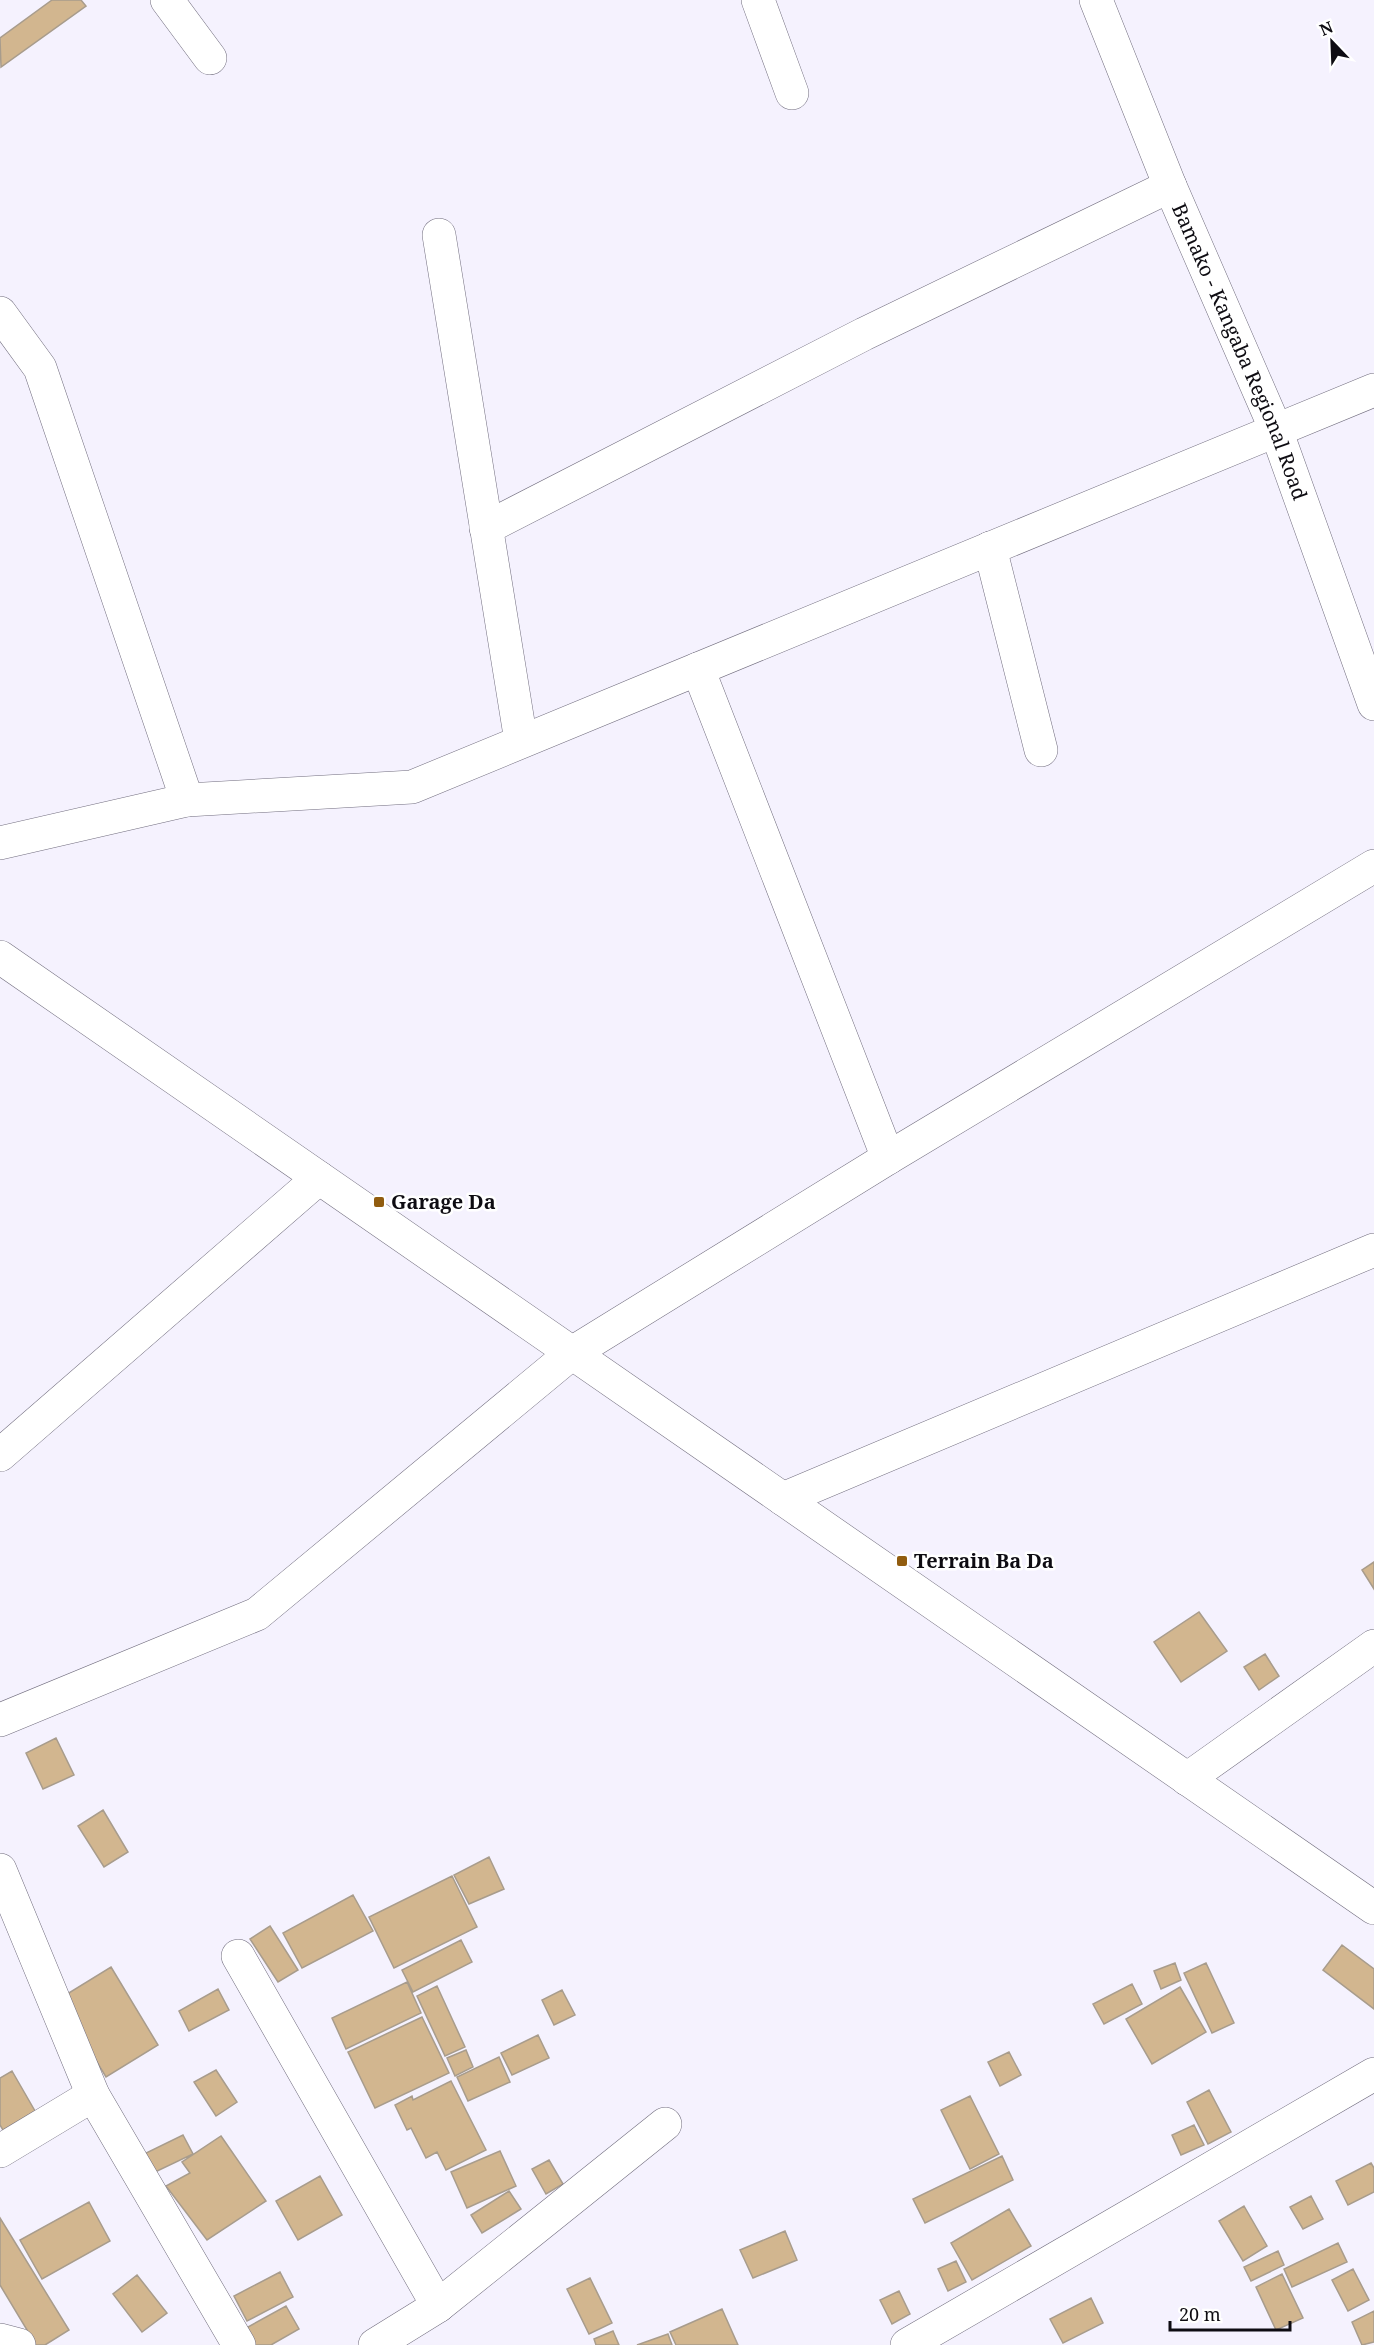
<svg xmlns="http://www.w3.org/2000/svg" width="1374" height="2345" font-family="'Noto Serif',serif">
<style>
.building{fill:#d2b68f;stroke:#a89c8c;stroke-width:1.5}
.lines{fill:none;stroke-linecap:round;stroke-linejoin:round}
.minor-casing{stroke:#726e7f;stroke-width:34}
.minor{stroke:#fff;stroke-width:33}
.poi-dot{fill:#915c0f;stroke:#fff;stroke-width:2}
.labels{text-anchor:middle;stroke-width:5;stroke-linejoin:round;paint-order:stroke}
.street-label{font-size:20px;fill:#0e0c12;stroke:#fff}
.poi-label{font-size:20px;font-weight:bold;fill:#0e0c12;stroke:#fff;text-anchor:start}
</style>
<rect width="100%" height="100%" fill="#f5f2fe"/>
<!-- building -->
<path class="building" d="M52 0H81L86 6 1 67 0 38Z
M1374 1562V1589L1362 1570Z
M1199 1612 1227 1651 1181 1682 1154 1642Z
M1265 1654 1279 1676 1259 1690 1244 1667Z
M56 1738 74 1775 43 1789 26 1753Z
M103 1810 128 1852 104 1867 78 1826Z
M489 1857 504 1889 469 1904 454 1875Z
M452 1876 477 1927 394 1968 369 1917Z
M353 1895 373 1931 302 1968 283 1933Z
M270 1926 298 1970 278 1982 250 1939Z
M461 1940 472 1962 413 1992 402 1970Z
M1342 1945 1374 1969V2009L1323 1970Z
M1175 1963 1181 1980 1161 1989 1154 1971Z
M1206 1963 1234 2023 1212 2033 1184 1973Z
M111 1967 158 2045 106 2077 59 1999Z
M407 1982 421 2013 346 2049 332 2018Z
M1132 1984 1142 2004 1104 2024 1093 2004Z
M437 1986 465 2047 445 2056 417 1996Z
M1180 1987 1206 2032 1152 2064 1126 2019Z
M218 1989 229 2010 189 2031 179 2011Z
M562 1990 575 2015 554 2025 542 2000Z
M422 2017 449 2073 375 2108 348 2052Z
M538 2035 549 2058 512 2075 501 2053Z
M466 2050 473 2067 455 2076 447 2058Z
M1009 2052 1021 2075 1000 2086 988 2062Z
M499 2057 510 2082 468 2101 457 2077Z
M216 2070 237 2102 216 2116 194 2082Z
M12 2071 35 2111 3 2130 0 2125V2078Z
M451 2081 486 2150 446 2170 437 2152 426 2158 411 2128 407 2130 395 2105 412 2096 413 2100Z
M1209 2090 1231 2132 1208 2144 1187 2102Z
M970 2096 999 2154 970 2169 941 2110Z
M1194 2125 1204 2145 1181 2155 1172 2135Z
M183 2135 193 2154 153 2173 144 2154Z
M221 2136 266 2201 207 2240 166 2186 190 2173 182 2162Z
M500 2151 516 2186 467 2208 451 2172Z
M1002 2156 1013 2180 925 2223 913 2199Z
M549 2160 563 2184 546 2194 532 2169Z
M1371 2163 1374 2168V2192L1348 2205 1336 2181Z
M320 2176 342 2215 298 2240 276 2201Z
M509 2191 521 2209 482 2233 471 2215Z
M1311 2196 1323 2219 1303 2229 1290 2207Z
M89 2202 110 2241 42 2279 20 2240Z
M1244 2206 1267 2246 1243 2261 1219 2221Z
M1009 2209 1031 2246 972 2280 951 2243Z
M0 2218 69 2330 45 2345H36L0 2285Z
M785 2231 797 2260 753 2278 740 2250Z
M1338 2243 1347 2262 1292 2287 1284 2269Z
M1278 2251 1284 2265 1251 2281 1244 2267Z
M956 2261 966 2282 948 2291 938 2269Z
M1353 2269 1369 2300 1348 2311 1332 2280Z
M280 2272 293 2297 247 2321 234 2296Z
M1282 2274 1303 2318 1276 2330 1256 2287Z
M137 2275 167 2313 142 2332 113 2294Z
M590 2278 612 2323 589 2334 567 2289Z
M899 2291 910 2314 892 2324 880 2300Z
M1091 2298 1103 2323 1063 2343 1050 2319Z
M286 2306 299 2329 271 2345H232L228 2338Z
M722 2309 738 2345H676L670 2332Z
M1374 2311V2342L1362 2345 1352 2322Z
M613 2331 619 2345H596L594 2339Z
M668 2334 672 2345H637Z"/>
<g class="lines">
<!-- minor casing -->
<g class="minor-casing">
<g id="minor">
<path d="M167 0 210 58"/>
<path d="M758 0 792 93"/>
<path id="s1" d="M1096 0 1170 186 1276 430 1374 704"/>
<path d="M439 235 521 741"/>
<path d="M0 313 40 368 187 800"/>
<path d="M486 528 864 334 1170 186"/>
<path d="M990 548 1041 750"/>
<path d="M698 669 888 1158"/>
<path d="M0 843 187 800 412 787 1374 390"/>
<path d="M0 957 1374 1908"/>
<path d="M0 1455 319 1178"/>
<path d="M783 1499 1374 1250"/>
<path d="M0 1720 257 1614 572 1353 888 1158 1374 866"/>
<path d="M1187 1779 1374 1646"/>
<path d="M0 1870 93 2095 239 2345"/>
<path d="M238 1956 438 2306"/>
<path d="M0 2151 93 2095"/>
<path d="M0 2340 19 2345"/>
<path d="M375 2345 438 2306 665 2124"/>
<path d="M907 2345 1374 2074"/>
</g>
</g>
<!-- minor -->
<use href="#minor" class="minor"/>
</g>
<!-- markers -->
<g class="poi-dot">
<rect x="373" y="1196" width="12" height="12" rx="3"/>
<rect x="896" y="1555" width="12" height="12" rx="3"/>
</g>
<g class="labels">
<!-- street labels -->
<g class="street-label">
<text dy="7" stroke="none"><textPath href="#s1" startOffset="380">Bamako - Kangaba Regional Road</textPath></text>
</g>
<!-- poi labels -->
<g class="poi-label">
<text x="391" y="1209">Garage Da</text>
<text x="914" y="1568">Terrain Ba Da</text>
</g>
</g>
<!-- north arrow -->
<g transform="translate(1332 42) rotate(337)" stroke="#ffffff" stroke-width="4.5" paint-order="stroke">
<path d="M0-4.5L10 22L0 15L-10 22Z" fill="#0e0c12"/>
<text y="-9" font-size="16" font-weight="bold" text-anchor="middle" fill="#0e0c12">N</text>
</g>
<!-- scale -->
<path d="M1170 2321v9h120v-9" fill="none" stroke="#0e0c12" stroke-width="3"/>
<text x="1179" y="2321" font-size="18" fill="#0e0c12" stroke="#ffffff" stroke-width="4.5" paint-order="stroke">20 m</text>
</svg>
